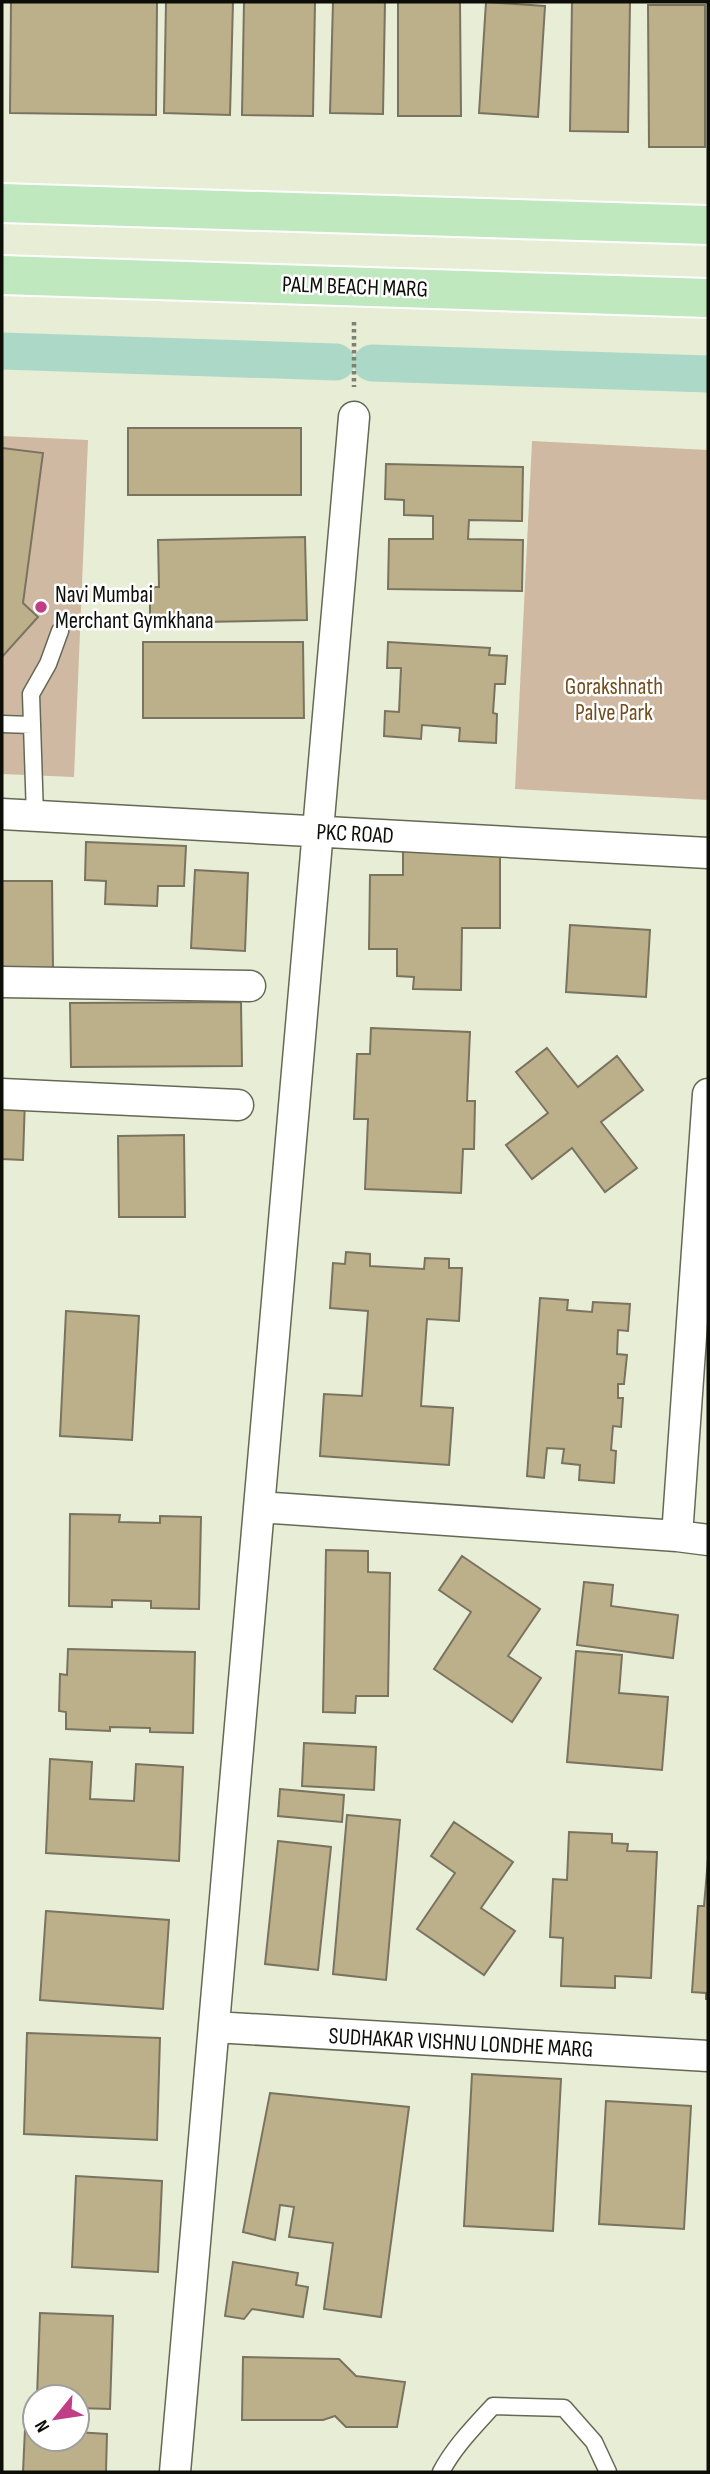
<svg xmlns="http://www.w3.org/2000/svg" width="710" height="2474" font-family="'Sofia Sans Condensed',sans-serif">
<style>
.green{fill:#d0b9a2}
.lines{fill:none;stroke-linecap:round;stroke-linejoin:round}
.canal{stroke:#acd9c7;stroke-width:37}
.building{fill:#bcb08b;stroke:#7a735f;stroke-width:2}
.service-casing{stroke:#646955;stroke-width:19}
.minor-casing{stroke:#646955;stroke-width:33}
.primary-casing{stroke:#fff;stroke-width:42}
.path{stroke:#7e8172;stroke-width:4.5;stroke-dasharray:3.5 3.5;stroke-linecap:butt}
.service{stroke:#fff;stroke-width:16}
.minor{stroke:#fff;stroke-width:30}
.primary{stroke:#bfe8be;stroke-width:38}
.poi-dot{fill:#c03e86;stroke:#fff;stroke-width:2.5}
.labels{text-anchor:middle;stroke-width:5;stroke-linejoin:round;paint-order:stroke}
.street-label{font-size:23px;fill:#0d0e07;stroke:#fff}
.poi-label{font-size:23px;fill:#0d0e07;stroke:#fff;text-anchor:start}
.park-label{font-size:23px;fill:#754d1d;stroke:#fff}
</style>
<rect width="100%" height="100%" fill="#e8edd6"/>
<!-- green -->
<path class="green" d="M2 436 88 440 74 777 2 774Z
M532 441 708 450V800L515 789Z"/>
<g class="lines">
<!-- canal -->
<path class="canal" d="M2 351 336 362
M372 363 708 374"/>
</g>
<!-- building -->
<path class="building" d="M11 2H157L156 115 10 113Z
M166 2H233L230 115 164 113Z
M244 2H315L313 116 242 115Z
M333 2H385L383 114 330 113Z
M398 2H460L461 116H398Z
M486 2 545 6 538 117 479 113Z
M572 2H630L628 132 570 131Z
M648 5H705V147H649Z
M128 428H301V495H128Z
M2 448 43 453 23 603 38 617 2 657Z
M386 464 523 467 522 521 469 520 468 539 523 540 522 591 388 589 389 539H433V516L404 515V500L385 499Z
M305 537 307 620 150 623V587H159L158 540Z
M143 642H303L304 718H143Z
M388 642 490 648 489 655 507 656 505 684H495L493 713 497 714 496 743 459 741 460 728 422 725 421 739 384 736 385 711 399 712 401 668H387Z
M86 842 186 846 184 886H158L157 906 105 904 106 881 85 880Z
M403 844 500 846V928H462L461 990 413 989 414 977 397 976V949H369L370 875H403Z
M195 870 248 873 245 951 191 948Z
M2 881H52L53 968H2Z
M570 925 650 930 646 997 566 992Z
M241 1002 242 1066 71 1067 70 1003Z
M371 1028 470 1032 467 1101H475L474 1149H463L461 1193 365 1189 368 1119H354L357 1054H370Z
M547 1048 578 1087 617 1056 643 1090 601 1122 637 1168 605 1192 572 1148 532 1179 506 1145 548 1113 516 1072Z
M2 1097 25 1098 23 1160 2 1159Z
M184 1135 185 1217H119L118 1136Z
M346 1252 370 1254V1266L424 1269 425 1258 449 1259V1268H462L459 1321 427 1319 421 1406 453 1408 449 1465 320 1456 324 1394 362 1396 368 1311 330 1308 333 1263 345 1264Z
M540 1298 568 1300 567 1310 592 1312 593 1302 630 1304 628 1331 618 1330 617 1354 627 1355 624 1384H618V1398H623L621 1427 613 1426 611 1450 616 1451 614 1483 579 1480 580 1465 562 1463 564 1449 547 1448 544 1478 527 1476Z
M66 1311 139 1316 132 1440 60 1436Z
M70 1514 120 1515 119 1522 160 1523V1516L201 1517 199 1609 151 1608V1601L112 1600V1607L69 1606Z
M326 1550 368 1551V1572L390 1573 388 1696H356L355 1713 323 1712Z
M462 1556 540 1609 508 1656 541 1678 512 1722 434 1669 471 1612 439 1590Z
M584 1582 613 1585 611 1606 678 1615 673 1658 577 1645Z
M68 1649 195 1652 193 1733 150 1732V1728L110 1727V1731L66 1729V1712L59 1711 60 1674 67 1675Z
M576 1651 622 1655 619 1693 668 1697 662 1770 567 1762Z
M304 1743 376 1747 374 1790 302 1786Z
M50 1759 92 1762 90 1799 134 1801 136 1764 183 1767 179 1861 46 1853Z
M280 1789 344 1795 342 1822 278 1816Z
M347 1815 400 1820 386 1980 333 1974Z
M454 1822 513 1862 481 1908 515 1931 484 1975 417 1929 455 1873 431 1856Z
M569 1832 612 1834V1843L628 1844 627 1851 657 1852 651 1978 615 1976V1988L561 1986 563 1938 550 1937 553 1879 567 1880Z
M278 1841 331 1847 318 1970 265 1964Z
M708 1859V1999H706V1993L692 1992 698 1906H704Z
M46 1911 169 1920 163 2009 40 2000Z
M27 2033 160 2038 157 2140 24 2134Z
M472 2074 561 2079 553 2231 464 2226Z
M270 2093 409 2107 381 2317 324 2309 333 2243 289 2237 294 2207 280 2205 275 2240 243 2232Z
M606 2101 691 2106 684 2229 599 2224Z
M76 2176 162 2181 158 2272 72 2267Z
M233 2262 298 2273 296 2285 308 2287 303 2317 252 2309 244 2319 225 2316Z
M40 2313 113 2316 110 2409 77 2408V2397H37Z
M243 2357 339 2359 356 2376 405 2382 397 2427H346L335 2416 323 2420H242Z
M25 2429 35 2430V2439H77V2432L107 2434 106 2472H23Z"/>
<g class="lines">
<!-- service casing -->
<g class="service-casing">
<path id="service" d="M2 724 32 725
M35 816 31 694 48 664 60 631
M441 2472C454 2447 474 2427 493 2406L564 2408 594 2442 608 2472"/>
</g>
<!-- minor casing -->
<g class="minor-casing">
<path id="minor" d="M2 814 708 853
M2 982 250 986
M2 1094 238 1105
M259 1507 677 1536 708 1540
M677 1536 708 1094
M214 2027 708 2056
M175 2472 354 417"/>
</g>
<!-- primary casing -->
<g class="primary-casing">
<path id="primary" d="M2 203 708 225
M2 275 708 298"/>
</g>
<!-- path -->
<path class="path" d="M354 322V387"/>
<!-- service -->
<use href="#service" class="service"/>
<!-- minor -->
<use href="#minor" class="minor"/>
<!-- primary -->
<use href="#primary" class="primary"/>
</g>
<!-- markers -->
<circle class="poi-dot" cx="41" cy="607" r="7"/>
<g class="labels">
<!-- street labels -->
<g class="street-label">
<text transform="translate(355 286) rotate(2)" y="8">PALM BEACH MARG</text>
<text transform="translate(355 833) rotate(3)" y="8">PKC ROAD</text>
<text transform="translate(461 2042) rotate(3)" y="8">SUDHAKAR VISHNU LONDHE MARG</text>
</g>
<!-- poi labels -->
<g class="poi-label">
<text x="55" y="602">Navi Mumbai<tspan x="55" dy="26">Merchant Gymkhana</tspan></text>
</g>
<!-- park labels -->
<g class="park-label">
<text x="614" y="694">Gorakshnath<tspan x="614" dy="26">Palve Park</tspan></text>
</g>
</g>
<!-- border -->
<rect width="710" height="2474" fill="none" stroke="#0d0e07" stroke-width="7"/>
<!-- north arrow -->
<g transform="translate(56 2418) rotate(240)"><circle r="33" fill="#ffffff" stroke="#9e9f9c" stroke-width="2"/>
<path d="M0-5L12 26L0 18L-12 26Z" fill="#c03e86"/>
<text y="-10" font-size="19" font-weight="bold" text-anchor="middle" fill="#0d0e07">N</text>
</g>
</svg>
